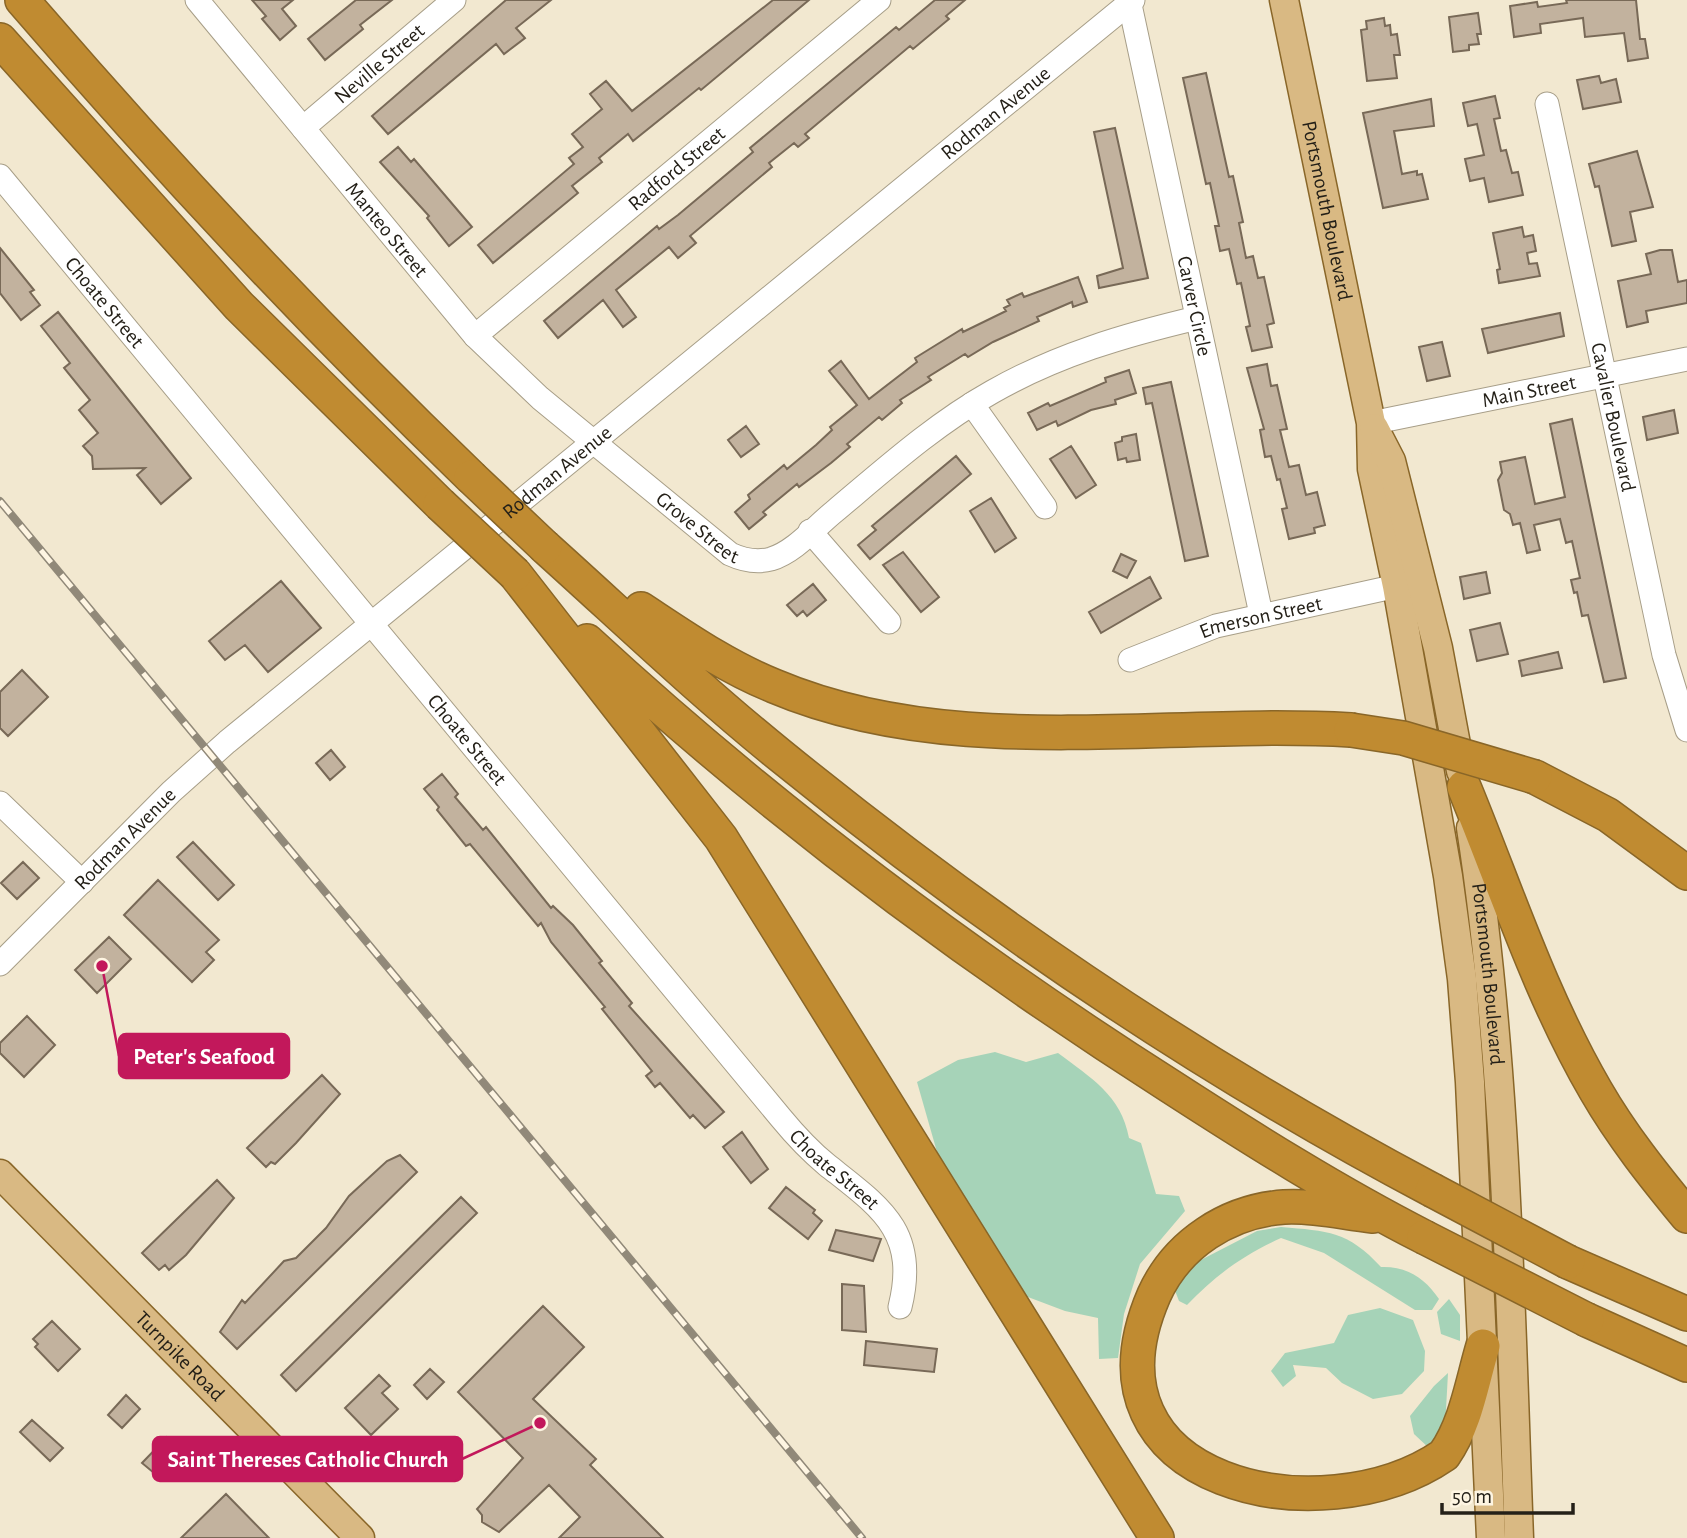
<svg xmlns="http://www.w3.org/2000/svg" width="1687" height="1538" font-family="'Alegreya Sans',sans-serif">
<style>
.green{fill:#a6d3b8}
.building{fill:#c2b29e;stroke:#786957;stroke-width:2}
.lines{fill:none;stroke-linecap:round;stroke-linejoin:round}
.minor-casing{stroke:#a79e88;stroke-width:25}
.major-casing{stroke:#896628;stroke-width:31}
.highway-casing{stroke:#896628;stroke-width:36}
.minor{stroke:#fff;stroke-width:23}
.major{stroke:#d9b983;stroke-width:28}
.highway{stroke:#c08b31;stroke-width:33}
.rail-casing{stroke:#918979;stroke-width:8}
.rail{stroke:#fef5e2;stroke-width:5;stroke-dasharray:16;stroke-linecap:butt}
.highway-bridge-casing{stroke:#896628;stroke-width:36;stroke-linecap:butt}
.highway-bridge{stroke:#c08b31;stroke-width:33}
.labels{text-anchor:middle;stroke-width:5;stroke-linejoin:round;paint-order:stroke}
.street-label{font-size:21px;fill:#242018;stroke:#fef5e2}
.leader{fill:none;stroke:#c2185b;stroke-width:2.5}
.callout-dot{fill:#c2185b;stroke:#fef5e2;stroke-width:2.5}
.callout{fill:#c2185b;stroke:#c2185b;stroke-width:2.5}
.callout-label{font-size:23px;text-anchor:middle;font-weight:bold;fill:#fff}
</style>
<rect width="100%" height="100%" fill="#f2e8d0"/>
<!-- green -->
<path class="green" d="M995 1052 1026 1062 1058 1053C1091 1078 1121 1095 1129 1138L1141 1143 1156 1194 1179 1196 1185 1211 1140 1264 1124 1314 1118 1358 1099 1359 1098 1318 1065 1311 1020 1294 975 1214 939 1159 917 1082 958 1060Z
M1281 1227C1328 1231 1348 1231 1381 1267 1406 1266 1425 1278 1439 1299L1432 1310H1415L1324 1253 1281 1238C1243 1255 1216 1275 1187 1305L1179 1301 1174 1288 1195 1263 1257 1231Z
M1449 1299 1460 1315V1341L1441 1334 1437 1312Z
M1380 1308 1413 1320 1425 1351 1424 1371 1402 1394 1373 1399 1342 1383 1326 1368 1293 1365 1296 1376 1283 1387 1271 1371 1285 1353 1334 1343 1348 1315Z
M1448 1373 1445 1428 1430 1449 1414 1434 1410 1416 1434 1386Z"/>
<!-- building -->
<path class="building" d="M252 0H293L282 9 296 26 280 40 262 19 266 16Z
M356 0H392L360 25 363 29 325 60 308 39Z
M506 0H551L516 28 525 38 504 54 496 44 388 134 372 116Z
M773 0H809L701 90 699 88 633 141 628 134 599 158 602 162 572 186 578 193 493 263 478 245 574 164 569 158 583 147 572 134 602 109 590 94 606 81 632 111Z
M935 0H965L946 16 949 19 913 49 910 46 805 134 809 138 798 147 794 143 769 163 772 167 690 236 696 243 678 258 669 247 616 290 636 317 623 327 603 300 558 338 544 321 657 226 659 229 678 215 753 152 750 148 896 27 899 30Z
M1566 0H1636L1640 39H1645L1648 58 1628 61 1624 33 1585 37 1583 18 1540 24 1541 33 1514 37 1510 6 1537 2 1538 7 1567 3Z
M1478 13 1481 34H1477L1479 44 1469 45V50L1453 52 1449 17Z
M1384 18 1385 26 1390 25 1391 35 1397 34 1400 55H1394L1397 78 1367 81 1361 30 1367 29 1366 21Z
M1206 73 1229 177 1233 176 1243 222 1239 223 1246 258 1253 256 1258 278 1264 277 1274 323 1267 325 1272 347 1252 351 1246 327 1250 326 1241 283 1237 284 1229 249 1220 251 1215 226H1219L1210 183 1206 184 1183 78Z
M1599 76 1601 83 1616 79 1621 102 1583 109 1577 80Z
M1495 96 1500 118 1494 119 1501 151 1506 150 1512 173 1518 172 1523 195 1489 202 1484 178 1470 181 1465 159 1484 155 1477 124 1468 126 1463 103Z
M1431 99 1434 126 1394 131 1402 174 1417 171V175L1422 174 1428 199 1383 208 1363 113Z
M1115 128 1148 278 1099 288 1097 276 1123 268 1094 132Z
M398 147 411 162 414 159 472 227 449 246 427 218 429 216 380 162Z
M1637 151 1653 207 1630 212 1636 241 1612 246 1599 186 1595 187 1589 164Z
M1522 227 1524 237 1533 235 1536 251 1527 253 1529 264 1537 263 1540 276 1499 283 1497 270 1500 269 1493 233Z
M0 248 34 290 30 292 40 305 21 320 0 293Z
M1660 250H1672L1678 282 1687 280V303L1646 311 1648 322 1627 327 1618 281 1651 274 1646 254Z
M1078 277 1087 302 1073 307 1072 302 1037 317 1039 321 993 342 968 357 965 354 928 377 931 380 900 400 902 403 882 420 879 417 847 444 850 447 831 463 799 487 797 484 763 512 766 515 749 529 735 512 750 499 748 495 784 465 787 469 816 445 832 430 830 427 857 405 829 371 841 361 869 399 917 362 915 358 962 329 963 332 1006 311 1004 308 1010 305 1007 300 1022 293 1024 297Z
M58 312 191 478 161 504 137 475 145 468 93 469 92 456 83 446 98 433 79 410 90 400 64 368 70 363 41 326Z
M1560 313 1564 336 1488 353 1482 329Z
M1442 342 1450 376 1427 381 1419 347Z
M1267 364 1271 386 1277 385 1287 429 1280 430 1289 467 1299 465 1306 495 1317 492 1325 525 1314 528 1315 533 1289 539 1282 509 1287 508 1280 479 1277 480 1271 456 1265 457 1260 430 1264 429 1247 368Z
M1129 370 1136 393 1115 400 1116 404 1091 410 1058 426 1056 421 1037 430 1028 413 1048 403 1050 406 1106 382 1105 378Z
M1171 382 1208 556 1185 561 1152 403 1146 404 1143 388Z
M1674 410 1678 433 1647 440 1643 417Z
M1572 419 1626 678 1604 682 1588 615 1582 616 1577 592 1574 593 1571 580 1580 578 1572 541 1566 543 1560 519 1534 525 1540 550 1527 553 1520 523 1513 525 1510 514 1504 510 1498 480 1502 473 1500 462 1525 457 1535 504 1565 497 1550 424Z
M746 426 759 444 741 457 728 440Z
M1136 434 1140 460 1127 462 1126 458 1118 460 1115 443 1122 441V437Z
M1071 446 1096 485 1076 498 1050 459Z
M956 456 971 474 870 559 858 545 876 530 872 526Z
M991 498 1016 538 995 552 970 511Z
M903 552 939 597 921 612 883 565Z
M1121 554 1136 561 1127 578 1113 571Z
M1486 572 1490 593 1464 599 1460 577Z
M1150 577 1161 598 1101 633 1089 612Z
M281 581 321 628 268 672 245 645 225 660 209 641Z
M813 584 826 600 807 616 803 611 797 616 787 605Z
M1500 623 1508 654 1477 661 1470 630Z
M1558 652 1562 668 1522 676 1519 661Z
M22 670 48 697 8 736 0 728V692Z
M331 750 345 767 330 780 316 763Z
M442 774 458 794 455 797 483 830 486 827 551 908 553 906 573 925 602 961 599 963 632 1003 629 1006 724 1112 705 1128 693 1115 690 1118 660 1083 655 1087 646 1076 652 1071 602 1009 605 1007 551 942 541 923 538 926 470 844 466 846 437 810 439 807 424 789Z
M193 842 234 885 218 900 177 857Z
M23 862 39 878 17 899 1 883Z
M158 880 219 940 206 952 214 960 192 982 124 915Z
M109 937 131 959 97 993 75 970Z
M27 1016 55 1045 24 1077 0 1053V1043Z
M322 1075 340 1094 296 1143 275 1164 271 1162 266 1167 247 1148Z
M742 1132 768 1169 751 1183 723 1147Z
M400 1155 417 1172 237 1349 220 1332 242 1300 245 1303 284 1261 296 1258 326 1228 349 1196 387 1161Z
M217 1180 234 1198 186 1255 169 1270 165 1265 159 1270 142 1253Z
M786 1187 815 1210 813 1213 822 1221 808 1239 769 1208Z
M461 1197 477 1213 296 1391 281 1375Z
M836 1230 881 1239 873 1261 829 1250Z
M842 1284 864 1286 866 1332 842 1330Z
M543 1306 584 1347 533 1399 596 1459 590 1465 663 1538H559L580 1517 549 1485 499 1532 482 1522V1515L477 1509 523 1458 458 1392Z
M52 1321 80 1349 58 1371 35 1347 38 1344 33 1339Z
M866 1341 937 1349 934 1372 864 1365Z
M430 1369 444 1382 427 1399 414 1385Z
M379 1375 390 1386 382 1393 398 1409 371 1435 345 1408Z
M126 1395 140 1409 122 1428 108 1415Z
M32 1420 63 1448 50 1461 20 1432Z
M167 1437 173 1442 176 1439 189 1452 160 1478 142 1463Z
M226 1494 269 1538H181Z"/>
<g class="lines">
<!-- minor casing -->
<g class="minor-casing">
<g id="minor">
<path id="s1" d="M197 0 475 336 540 398 730 554C743 560 756 563 771 559 795 552 816 526 835 511 885 469 935 424 992 392 1057 355 1125 335 1197 318"/>
<path id="s2" d="M1129 0 1261 614"/>
<path id="s3" d="M1547 104 1664 655 1687 730"/>
<path id="s4" d="M303 128 454 0"/>
<path id="s5" d="M0 176 781 1118C795 1135 810 1151 827 1165 880 1207 919 1231 900 1307"/>
<path id="s6" d="M475 336 879 0"/>
<path d="M972 404 1045 507"/>
<path id="s7" d="M1371 423 1687 359"/>
<path d="M810 531 889 622"/>
<path id="s8" d="M1130 660 1216 626 1397 586"/>
<path d="M0 803 82 882"/>
<path id="s9" d="M0 964 171 792 227 742 1133 0"/>
</g>
</g>
<!-- major casing -->
<g class="major-casing">
<g id="major">
<path id="s10" d="M1284 0 1371 423 1372 469 1397 586 1448 876 1462 979 1470 1082 1491 1538"/>
<path d="M1374 428 1391 461 1438 648 1461 771"/>
<path id="s11" d="M1471 828C1507 1063 1510 1301 1519 1538"/>
<path id="s12" d="M0 1174 360 1538"/>
</g>
</g>
<!-- highway casing -->
<g class="highway-casing">
<path id="highway" d="M22 0C165 166 313 325 471 477
M0 40 239 306 440 504
M545 547C623 617 699 690 781 756 984 921 1201 1068 1432 1190
M515 574 721 838 1157 1538
M641 609C685 638 725 666 774 686 954 762 1160 719 1351 730
M587 641C767 807 963 954 1170 1086 1252 1139 1336 1192 1424 1237
M1535 777 1608 815 1687 873
M1464 787C1506 889 1540 995 1596 1091 1622 1136 1654 1176 1687 1216
M1373 1216C1344 1213 1313 1205 1284 1207 1228 1211 1177 1244 1154 1295 1071 1486 1323 1538 1444 1455 1466 1424 1472 1383 1483 1346
M1568 1262 1687 1314
M1587 1320 1687 1365"/>
</g>
<!-- minor -->
<use href="#minor" class="minor"/>
<!-- major -->
<use href="#major" class="major"/>
<!-- highway -->
<use href="#highway" class="highway"/>
<!-- rail casing -->
<g class="rail-casing">
<path id="rail" d="M0 501 862 1538"/>
</g>
<!-- rail -->
<use href="#rail" class="rail"/>
<!-- highway-bridge casing -->
<g class="highway-bridge-casing">
<path id="highway-bridge" d="M471 477 545 547
M440 504 515 574
M1351 730 1403 738 1535 777
M1432 1190 1568 1262
M1424 1237 1587 1320"/>
</g>
<!-- highway-bridge -->
<use href="#highway-bridge" class="highway-bridge"/>
</g>
<g class="labels">
<!-- street labels -->
<g class="street-label">
<text dy="7" stroke="none"><textPath href="#s4" startOffset="100">Neville Street</textPath></text>
<text dy="7" stroke="none"><textPath href="#s9" startOffset="1311">Rodman Avenue</textPath></text>
<text dy="7" stroke="none"><textPath href="#s6" startOffset="262">Radford Street</textPath></text>
<text dy="7" stroke="none"><textPath href="#s10" startOffset="215">Portsmouth Boulevard</textPath></text>
<text dy="7" stroke="none"><textPath href="#s1" startOffset="298">Manteo Street</textPath></text>
<text dy="7" stroke="none"><textPath href="#s5" startOffset="164">Choate Street</textPath></text>
<text dy="7" stroke="none"><textPath href="#s2" startOffset="313">Carver Circle</textPath></text>
<text dy="7" stroke="none"><textPath href="#s7" startOffset="161">Main Street</textPath></text>
<text dy="7" stroke="none"><textPath href="#s3" startOffset="320">Cavalier Boulevard</textPath></text>
<text dy="7" stroke="none"><textPath href="#s9" startOffset="744">Rodman Avenue</textPath></text>
<text dy="7" stroke="none"><textPath href="#s1" startOffset="730">Grove Street</textPath></text>
<text dy="7" stroke="none"><textPath href="#s8" startOffset="138">Emerson Street</textPath></text>
<text dy="7" stroke="none"><textPath href="#s5" startOffset="732">Choate Street</textPath></text>
<text dy="7" stroke="none"><textPath href="#s9" startOffset="177">Rodman Avenue</textPath></text>
<text dy="7" stroke="none"><textPath href="#s11" startOffset="147">Portsmouth Boulevard</textPath></text>
<text dy="7" stroke="none"><textPath href="#s5" startOffset="1298">Choate Street</textPath></text>
<text dy="7" stroke="none"><textPath href="#s12" startOffset="256">Turnpike Road</textPath></text>
</g>
</g>
<!-- callouts -->
<path class="leader" d="M102 966L119 1056M540 1423L462 1459"/>
<g class="callout-dot">
<circle cx="102" cy="966" r="7"/>
<circle cx="540" cy="1423" r="7"/>
</g>
<g class="callout">
<rect x="119" y="1034" width="170" height="44" rx="7"/>
<rect x="153" y="1437" width="309" height="44" rx="7"/>
</g>
<g class="callout-label">
<text x="204" y="1064">Peter's Seafood</text>
<text x="308" y="1467">Saint Thereses Catholic Church</text>
</g>
<!-- scale -->
<path d="M1442 1503v10h131v-10" fill="none" stroke="#242018" stroke-width="3.5"/>
<text x="1452" y="1503" font-size="21" fill="#242018" stroke="#fef5e2" stroke-width="5" paint-order="stroke">50 m</text>
</svg>
